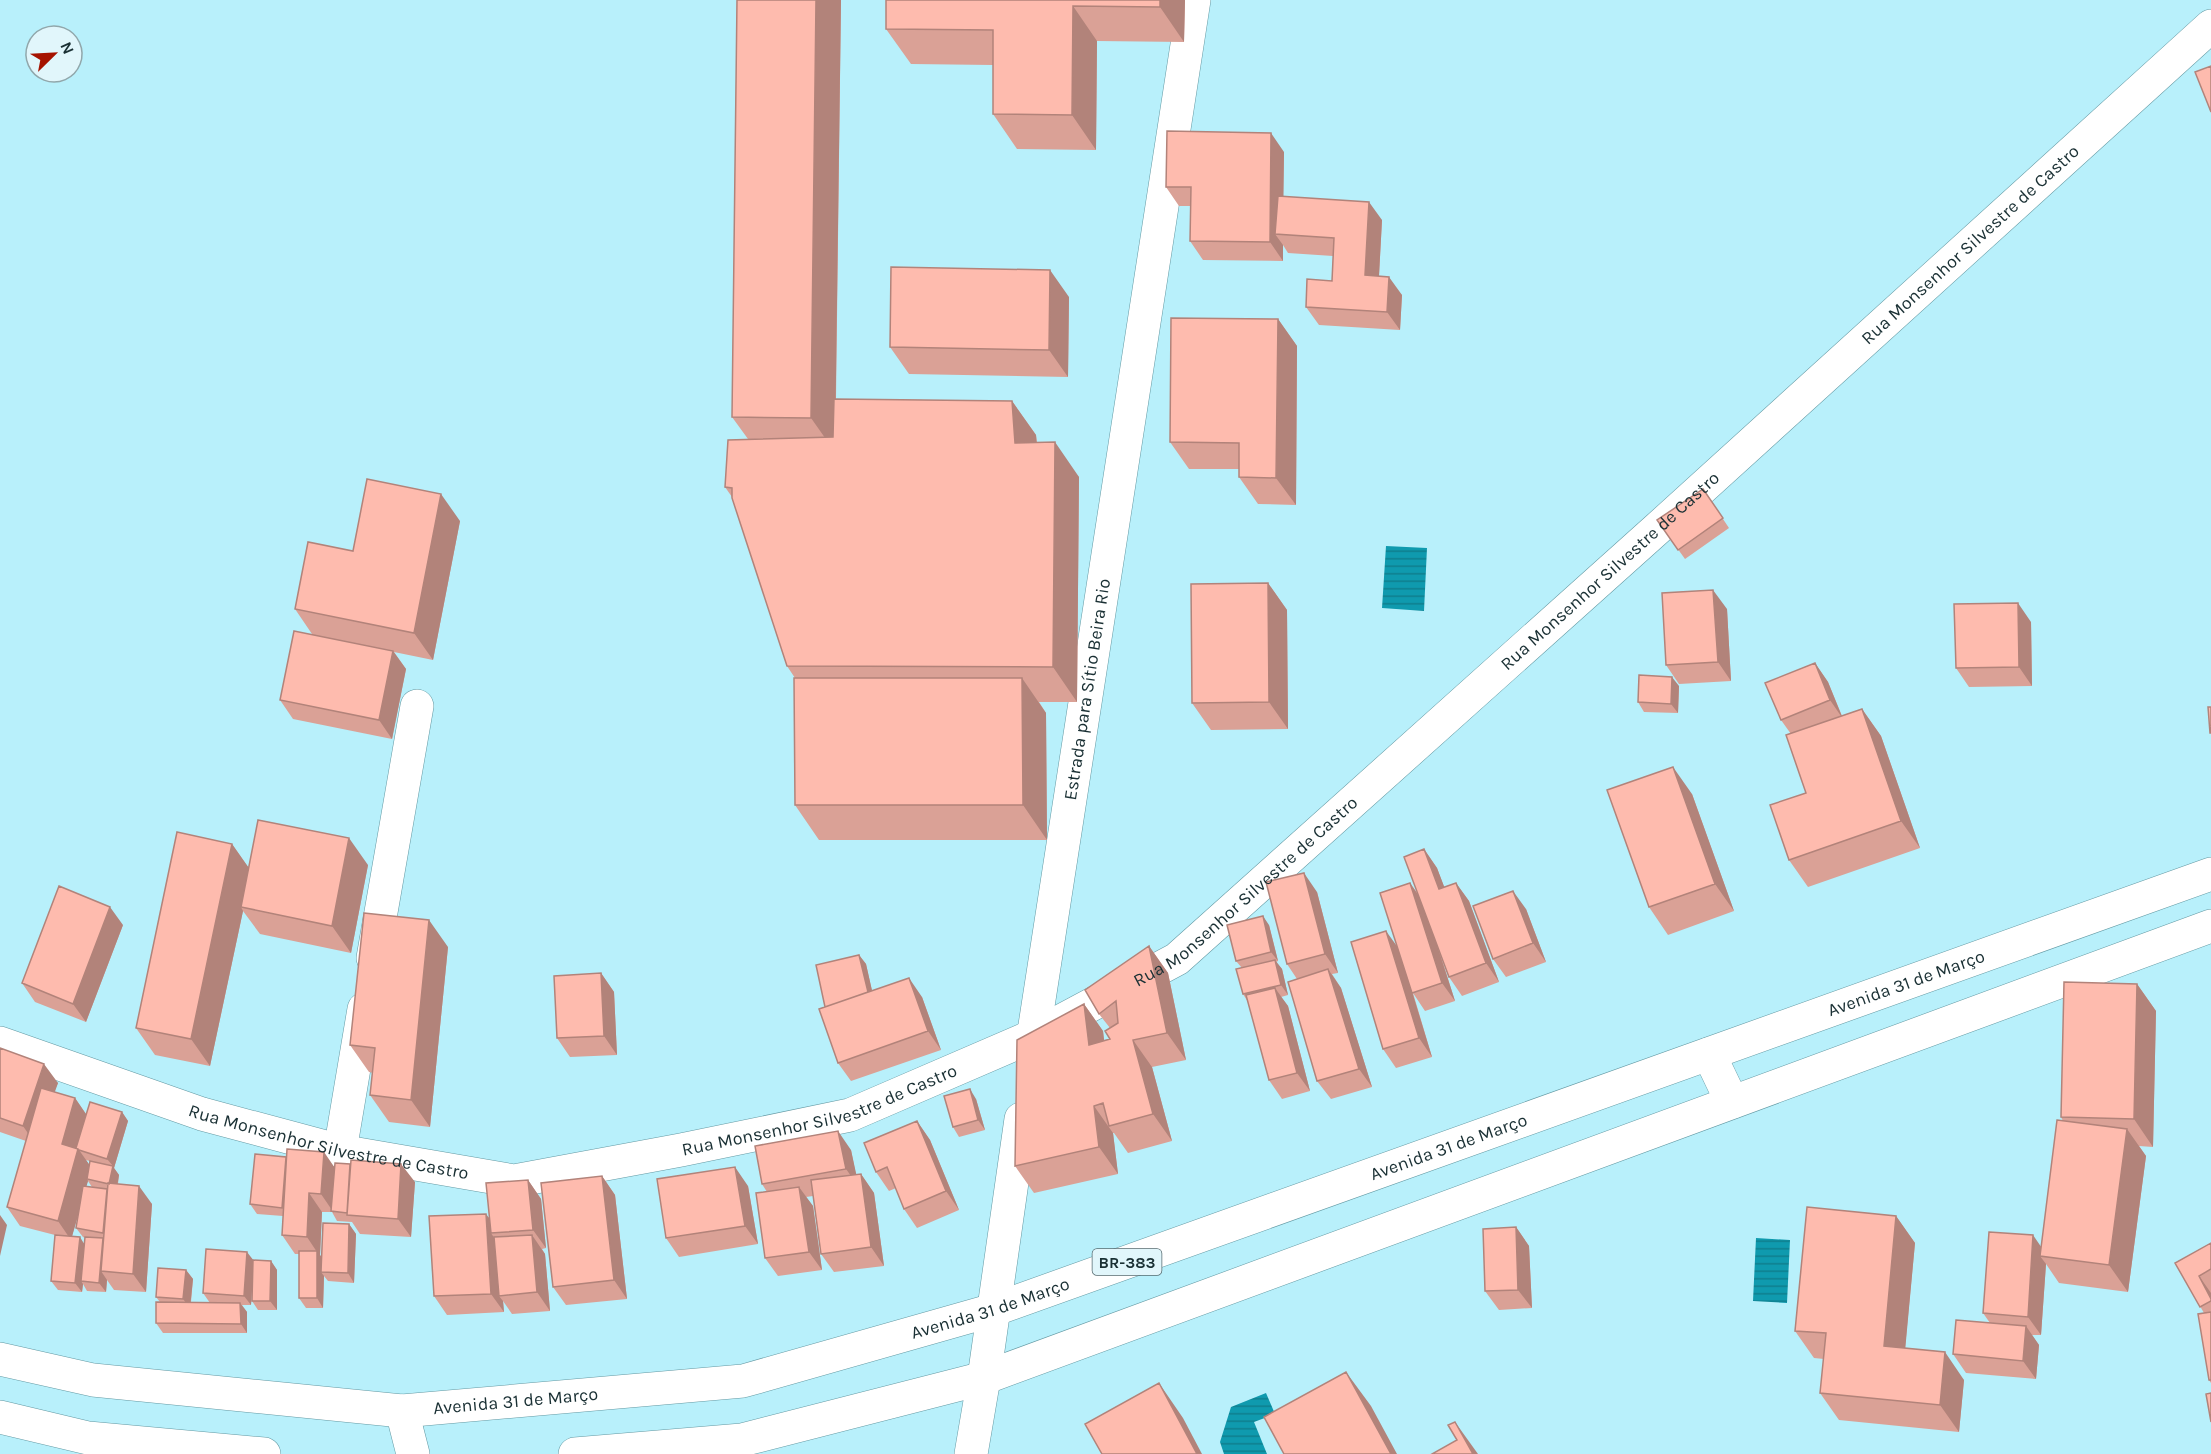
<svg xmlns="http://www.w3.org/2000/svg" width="2211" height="1454" font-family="Karla,sans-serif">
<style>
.water{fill:url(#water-rules)}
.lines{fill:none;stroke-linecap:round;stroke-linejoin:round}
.minor-casing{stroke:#6399a3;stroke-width:34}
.major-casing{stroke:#6399a3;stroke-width:34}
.minor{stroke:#fff;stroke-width:33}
.major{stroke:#fff;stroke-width:33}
.wall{fill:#daa196;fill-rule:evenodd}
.shaded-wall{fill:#b2837a}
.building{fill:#febbae;stroke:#b2837a;stroke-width:1.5}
.labels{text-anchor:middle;stroke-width:6;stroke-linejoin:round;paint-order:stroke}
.shield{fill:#e1f6fb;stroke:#566b70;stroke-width:1.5}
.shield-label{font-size:16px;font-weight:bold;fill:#1a3034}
.street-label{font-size:18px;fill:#1a3034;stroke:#e1f6fb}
</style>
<defs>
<pattern id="water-rules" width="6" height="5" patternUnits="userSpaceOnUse" patternTransform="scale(1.5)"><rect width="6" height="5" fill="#0f9aae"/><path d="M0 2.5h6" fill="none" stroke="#0e7e8e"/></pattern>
</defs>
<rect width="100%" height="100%" fill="#b8f0fb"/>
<!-- water -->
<path class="water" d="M1386 546 1427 548 1424 611 1382 608Z
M1756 1238 1790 1240 1787 1303 1753 1301Z
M1266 1393 1275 1414 1254 1422 1267 1454H1224L1220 1442 1231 1407Z"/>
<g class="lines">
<!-- minor casing -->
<g class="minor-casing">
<g id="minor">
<path d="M373 958 417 706"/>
<path id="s1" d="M0 1043 202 1114 340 1151 514 1181 681 1150 850 1115 1033 1036 1177 959 1658 528 2211 26"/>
<path id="s2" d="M1031 1051 1194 0"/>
<path d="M340 1151 364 1009"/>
<path d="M971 1454 984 1378 1021 1119"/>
</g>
</g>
<!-- major casing -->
<g class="major-casing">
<g id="major">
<path d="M1709 1054 1732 1102"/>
<path id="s3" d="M0 1359 93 1380 402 1411 743 1381 993 1310 2211 874"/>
<path d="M402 1411 413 1454"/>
<path d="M0 1417 88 1438 264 1454"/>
<path d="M575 1454 742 1440 984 1378 2211 926"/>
</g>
</g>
<!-- minor -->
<use href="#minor" class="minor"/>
<!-- major -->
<use href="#major" class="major"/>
</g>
<!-- wall -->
<path class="wall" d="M737 0H841L836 399 1012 401 1036 435 1037 442 1079 477 1077 702H1039L1046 713 1047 840H819L795 805V678L787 666 732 497 725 487 748 439 732 417Z
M886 0H1185L1184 42 1097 41 1096 150 1017 149 993 114V65L911 64 886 29Z
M1284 152 1283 197 1382 220 1379 276 1402 295 1400 330 1319 325 1306 307 1332 281 1333 256 1288 253 1283 245V261L1203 260 1190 241V206H1179L1166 187Z
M1069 297 1068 377 909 374 890 347Z
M1278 319 1297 346 1296 505 1258 504 1239 477V469H1189L1170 442Z
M1703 489 1729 528 1685 559 1657 520Z
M460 521 433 660 394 652 406 669 392 739 293 719 280 700 312 634 295 609 353 551Z
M1268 583 1287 610 1288 729 1211 730 1192 703Z
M1727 609 1731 681 1679 684 1666 665Z
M2031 622 2032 686 1969 687 1956 668Z
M1815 663 1828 682 1842 716 1862 709 1881 736 1920 848 1808 887 1789 860 1806 793 1791 734 1781 720Z
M1679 686 1678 713 1644 712 1638 702Z
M1692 794 1734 911 1668 935 1649 907Z
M232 844 248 867 368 865 351 953 260 934 243 911 210 1066 155 1055 136 1028Z
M1424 849 1437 868 1444 887 1456 883 1469 901 1499 982 1462 996 1449 977 1439 950 1455 1001 1425 1011 1413 993 1432 1057 1396 1068 1383 1049 1398 947 1410 883 1418 894Z
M1317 892 1338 973 1332 974 1341 988 1372 1087 1331 1099 1317 1081 1297 979 1287 964Z
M1526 909 1546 962 1506 977 1493 959Z
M123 925 86 1022 35 1002 22 983Z
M1269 925 1278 961 1276 962 1282 969 1288 995 1281 997 1288 1006 1310 1091 1282 1099 1269 1080 1248 1002 1243 994 1242 968 1236 961Z
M1149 946 1168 973 1186 1060 1152 1067 1172 1141 1128 1153 1114 1133H1113L1118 1174 1034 1193 1015 1166 1084 1004 1103 1031 1104 1041 1110 1039V1028L1099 1014Z
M448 947 430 1127 389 1122 370 1095 373 1073 369 1072 350 1045Z
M859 955 866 964 872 991 922 997 941 1050 851 1081 838 1063 825 1007Z
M601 973 614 992 617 1055 570 1057 557 1038Z
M2137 984 2156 1011 2153 1147 2139 1146 2146 1156 2128 1292 2059 1283 2046 1264 2041 1335H2032L2039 1345 2036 1379 1966 1373 1953 1354 1990 1323 1983 1313 2041 1246 2063 1121 2061 1117Z
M0 1048 58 1083 54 1092 75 1098 86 1114 122 1112 128 1121 114 1168 119 1175 118 1184 152 1204 146 1292 114 1290 107 1280 106 1292 87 1291 83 1284 82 1292 58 1290 51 1281 55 1235 20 1226 7 1207 26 1141 0 1132ZM86 1160 93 1162 89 1165ZM88 1181 92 1187 86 1186ZM79 1211 76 1228 83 1237 85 1238V1244L72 1236Z
M976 1099 985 1130 959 1137 953 1127Z
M917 1121 930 1140 959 1210 917 1228 904 1209 896 1188 889 1191 876 1172Z
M851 1150 856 1175 861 1174 874 1193 884 1266 834 1272 821 1254 813 1196 806 1197 813 1206 822 1270 778 1276 765 1258 767 1192 762 1184Z
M334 1168 415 1182 411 1237 360 1234 352 1222 337 1221 332 1212H322L320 1255 322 1258 349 1224 356 1234 354 1283 328 1281 324 1276 323 1308H306L299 1298V1254H295L282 1235 283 1216 257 1214 250 1204Z
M602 1176 615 1195 627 1299 566 1305 553 1287Z
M528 1180 541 1199 546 1248 542 1249 545 1254 550 1311 512 1314 503 1301 504 1312 447 1315 434 1296 489 1217Z
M748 1186 758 1244 679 1257 666 1238Z
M1896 1216 1915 1243 1905 1348 1964 1380 1959 1432 1839 1420 1820 1393 1824 1359 1814 1358 1795 1331Z
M1516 1227 1529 1246 1532 1308 1499 1310 1485 1291Z
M2211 1243V1383L2209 1380 2204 1313 2175 1263Z
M253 1260 271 1261 277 1270V1310H258L252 1301V1286L251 1305H242L247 1312V1333H163L156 1323 160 1302 156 1297 186 1270 193 1279 191 1302 210 1303 203 1293Z"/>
<!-- shaded-wall -->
<path class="shaded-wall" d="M816 0H841L835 452 811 418Z
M1160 0H1185L1184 42 1160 7Z
M1073 6 1097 41 1096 150 1072 115Z
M1271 133 1284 152 1283 235 1275 234 1283 245V261L1270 242Z
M1369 202 1382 220 1378 294 1365 275Z
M1050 270 1069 297 1068 377 1049 350Z
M1389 277 1402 295 1400 330 1387 312Z
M1278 319 1297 346 1296 505 1276 478Z
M1012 401 1036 435 1039 477 1015 443Z
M1055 442 1079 477 1077 702 1053 667Z
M441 494 460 521 433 660 414 633Z
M1268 583 1287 610 1288 729 1269 702Z
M1713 590 1727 609 1731 681 1718 662Z
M2018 603 2031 622 2032 686 2019 667Z
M393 651 406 669 392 739 379 720Z
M1815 663 1828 682 1843 719 1830 700Z
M1672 677 1679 686 1678 713 1671 704Z
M1022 678 1046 713 1047 840 1023 805Z
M1862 709 1881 736 1920 848 1901 821Z
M1673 767 1692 794 1734 911 1715 884Z
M349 838 368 865 351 953 332 926Z
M232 844 251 871 241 907 243 911 210 1066 191 1039Z
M1424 849 1437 868 1452 907 1439 889Z
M1304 873 1317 892 1338 973 1325 954Z
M1410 883 1423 902 1455 1001 1442 983Z
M1456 883 1469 901 1499 982 1486 963Z
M1513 891 1526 909 1546 962 1533 943Z
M110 907 123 925 86 1022 73 1004Z
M1263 916 1269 925 1278 961 1271 952Z
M429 920 448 947 430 1127 411 1100Z
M1386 931 1399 949 1432 1057 1419 1038Z
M1149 946 1168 973 1186 1060 1167 1033Z
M859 955 866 964 876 1008 869 998Z
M1275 960 1282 969 1288 995 1281 985Z
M1328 969 1341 988 1372 1087 1359 1069Z
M601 973 614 992 617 1055 604 1036Z
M909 978 922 997 941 1050 928 1031Z
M2137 984 2156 1011 2153 1147 2134 1119Z
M1275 988 1288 1006 1310 1091 1297 1073Z
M1084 1004 1103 1031 1108 1072 1089 1045Z
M1133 1040 1152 1067 1172 1141 1153 1114Z
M44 1064 58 1083 36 1145 23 1126Z
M970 1089 976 1099 985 1130 978 1120Z
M75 1098 88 1117 79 1150 91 1167 87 1179 88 1181 71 1240 58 1221 62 1144Z
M1094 1106 1113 1133 1118 1174 1099 1147Z
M122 1112 128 1121 114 1168 119 1175 116 1193 109 1184 113 1166 107 1159Z
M917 1121 930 1140 959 1210 946 1191Z
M2127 1129 2146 1156 2128 1292 2109 1265Z
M838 1131 851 1150 859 1187 846 1169Z
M324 1152 337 1171 334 1213 321 1194Z
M401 1164 415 1182 411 1237 398 1219Z
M735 1167 748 1186 758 1244 745 1226Z
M861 1174 874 1193 884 1266 871 1247Z
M602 1176 615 1195 627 1299 614 1280Z
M528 1180 541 1199 546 1248 533 1230Z
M139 1186 152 1204 146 1292 133 1274Z
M799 1187 813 1206 822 1270 809 1252Z
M309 1193 322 1212 320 1255 324 1261 321 1272 324 1276 323 1308 317 1298V1252L307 1237Z
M486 1214 500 1232 491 1233 500 1247 499 1296 503 1301 504 1312 491 1294Z
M0 1215 7 1225 0 1256Z
M1896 1216 1915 1243 1903 1373 1884 1346Z
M349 1224 356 1234 354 1283 348 1273Z
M1516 1227 1529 1246 1532 1308 1518 1290Z
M532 1235 545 1254 550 1311 537 1292Z
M2033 1235 2046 1254 2040 1256 2046 1264 2041 1335 2028 1317Z
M80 1237 86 1247 81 1281 83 1284 82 1292 75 1283Z
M104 1238 101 1271 107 1280 106 1292 99 1283Z
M247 1252 254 1261 251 1305 244 1296Z
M271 1261 277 1270V1310L270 1301Z
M186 1270 193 1279 190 1308 183 1299Z
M2199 1276 2211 1293V1299Z
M240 1303 247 1312V1333L241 1324Z
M2026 1326 2039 1345 2036 1379 2023 1361Z
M1945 1352 1964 1380 1959 1432 1940 1405Z
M1346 1372 1371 1406 1397 1454H1391Z
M1159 1383 1183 1418 1202 1454H1197Z
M1455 1422 1478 1454H1473Z"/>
<!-- building -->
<path class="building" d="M737 0H816L811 418 732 417Z
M886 0H1160V7L1073 6 1072 115 993 114V30L886 29Z
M2211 66V112L2195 72Z
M1167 131 1271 133 1270 242 1190 241 1191 187H1166Z
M1278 196 1369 202 1365 275 1389 277 1387 312 1306 307 1307 279 1332 281 1334 238 1275 234Z
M891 267 1050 270 1049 350 890 347Z
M1171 318 1278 319 1276 478 1239 477V443L1170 442Z
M834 399 1012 401 1015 443 1055 442 1053 667 787 666 732 498V488L725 487 728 440 833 437Z
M367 479 441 494 414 633 295 609 308 542 353 551Z
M1703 489 1723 518 1678 550 1657 520Z
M1268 583 1269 702 1192 703 1191 584Z
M1713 590 1718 662 1666 665 1662 593Z
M2018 603 2019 667 1956 668 1954 604Z
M294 631 393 651 379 720 280 700Z
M1815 663 1830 700 1781 720 1765 683Z
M1639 675 1672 677 1671 704 1638 702Z
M794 678H1022L1023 805H795Z
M2208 707H2211V733H2210Z
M1862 709 1901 821 1789 860 1770 805 1806 793 1786 735Z
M1673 767 1715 884 1649 907 1607 790Z
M258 820 349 838 332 926 241 907Z
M177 832 232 844 191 1039 136 1028Z
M1424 849 1439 889 1456 883 1486 963 1449 977 1404 857Z
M1304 873 1325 954 1287 964 1266 882Z
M1410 883 1442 983 1412 993 1380 893Z
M59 886 110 907 73 1004 22 983Z
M1513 891 1533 943 1493 959 1473 906Z
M364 913 429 920 411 1100 370 1095 375 1048 350 1045Z
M1263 916 1271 952 1236 961 1227 925Z
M1386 931 1419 1038 1383 1049 1351 942Z
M1149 946 1167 1033 1133 1040 1153 1114 1109 1126 1103 1103 1094 1106 1099 1147 1015 1166 1017 1040 1084 1004 1089 1045 1110 1039 1105 1031 1118 1023 1116 1001 1099 1014 1085 990Z
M859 955 868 992 825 1007 816 965Z
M1275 960 1281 985 1243 994 1236 969Z
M1328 969 1359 1069 1317 1081 1288 982Z
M601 973 604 1036 557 1038 554 976Z
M909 978 928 1031 838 1063 819 1009Z
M2064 982 2137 984 2134 1119 2061 1117Z
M1275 988 1297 1073 1269 1080 1246 995Z
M0 1048 44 1064 23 1126 0 1118Z
M41 1088 75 1098 62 1144 78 1149 58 1221 7 1207Z
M970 1089 978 1120 953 1127 944 1096Z
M90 1102 122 1112 107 1159 79 1150 76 1148Z
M2057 1120 2127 1129 2109 1265 2040 1256Z
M917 1121 946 1191 904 1209 887 1167 876 1172 864 1143Z
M838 1131 846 1169 762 1184 755 1146Z
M287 1149 324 1152 321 1194 309 1193 307 1237 282 1235Z
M255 1154 286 1157 282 1208 250 1204Z
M351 1160 401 1164 398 1219 347 1215Z
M90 1161 113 1166 109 1184 87 1179Z
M335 1163 350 1164 347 1213 331 1211Z
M735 1167 745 1226 666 1238 657 1179Z
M861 1174 871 1247 821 1254 811 1180Z
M602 1176 614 1280 553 1287 541 1183Z
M528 1180 533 1230 491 1233 486 1183Z
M108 1183 139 1186 133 1274 101 1271Z
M83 1186 107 1189 103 1233 76 1228Z
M799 1187 809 1252 765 1258 756 1193Z
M1807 1207 1896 1216 1884 1346 1945 1352 1940 1405 1820 1393 1826 1333 1795 1331Z
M486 1214 491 1294 434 1296 429 1216Z
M323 1223 349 1224 348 1273 321 1272Z
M1516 1227 1518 1290 1485 1291 1483 1229Z
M1989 1232 2033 1235 2028 1317 1983 1313Z
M55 1235 80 1237 75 1283 51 1281Z
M532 1235 537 1292 499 1296 494 1237Z
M85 1237 103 1238 99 1283 81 1281Z
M2211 1243V1269L2199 1276 2211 1299V1301L2200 1307 2175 1263Z
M206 1249 247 1252 244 1296 203 1293Z
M299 1251H317V1298H299Z
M253 1260 271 1261 270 1301H252Z
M158 1268 186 1270 183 1299 156 1297Z
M156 1302 240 1303 241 1324 156 1323Z
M2211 1312V1380H2209L2198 1314Z
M1956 1320 2026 1326 2023 1361 1953 1354Z
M1346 1372 1391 1454H1284L1264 1417Z
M1159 1383 1197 1454H1102L1085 1424Z
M2211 1393V1422L2206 1394Z
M1455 1422 1473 1454H1432L1457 1440 1448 1425Z"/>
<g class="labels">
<!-- shield labels -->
<rect class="shield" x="1092.5" y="1249" width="69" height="26" rx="4.5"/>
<g class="shield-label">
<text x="1127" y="1268">BR-383</text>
</g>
<!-- street labels -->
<g class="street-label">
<text dy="6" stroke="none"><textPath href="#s1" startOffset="2306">Rua Monsenhor Silvestre de Castro</textPath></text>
<text dy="6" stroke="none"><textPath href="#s1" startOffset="1820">Rua Monsenhor Silvestre de Castro</textPath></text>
<text dy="6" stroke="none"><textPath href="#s2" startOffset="366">Estrada para Sítio Beira Rio</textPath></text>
<text dy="6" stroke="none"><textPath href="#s1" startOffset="1334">Rua Monsenhor Silvestre de Castro</textPath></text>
<text dy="6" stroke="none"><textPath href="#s3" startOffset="1978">Avenida 31 de Março</textPath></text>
<text dy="6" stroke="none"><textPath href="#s1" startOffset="848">Rua Monsenhor Silvestre de Castro</textPath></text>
<text dy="6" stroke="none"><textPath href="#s1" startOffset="344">Rua Monsenhor Silvestre de Castro</textPath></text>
<text dy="6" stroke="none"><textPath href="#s3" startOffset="1492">Avenida 31 de Março</textPath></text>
<text dy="6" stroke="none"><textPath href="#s3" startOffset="1006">Avenida 31 de Março</textPath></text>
<text dy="6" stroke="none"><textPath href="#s3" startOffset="520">Avenida 31 de Março</textPath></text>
</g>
</g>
<!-- north arrow -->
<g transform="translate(54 54) rotate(66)"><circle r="28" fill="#e1f6fb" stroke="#91a7ab" stroke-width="1.5"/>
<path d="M0-4.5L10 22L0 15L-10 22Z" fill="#a51300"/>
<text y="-9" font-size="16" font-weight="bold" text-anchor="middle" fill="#1a3034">N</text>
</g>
</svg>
